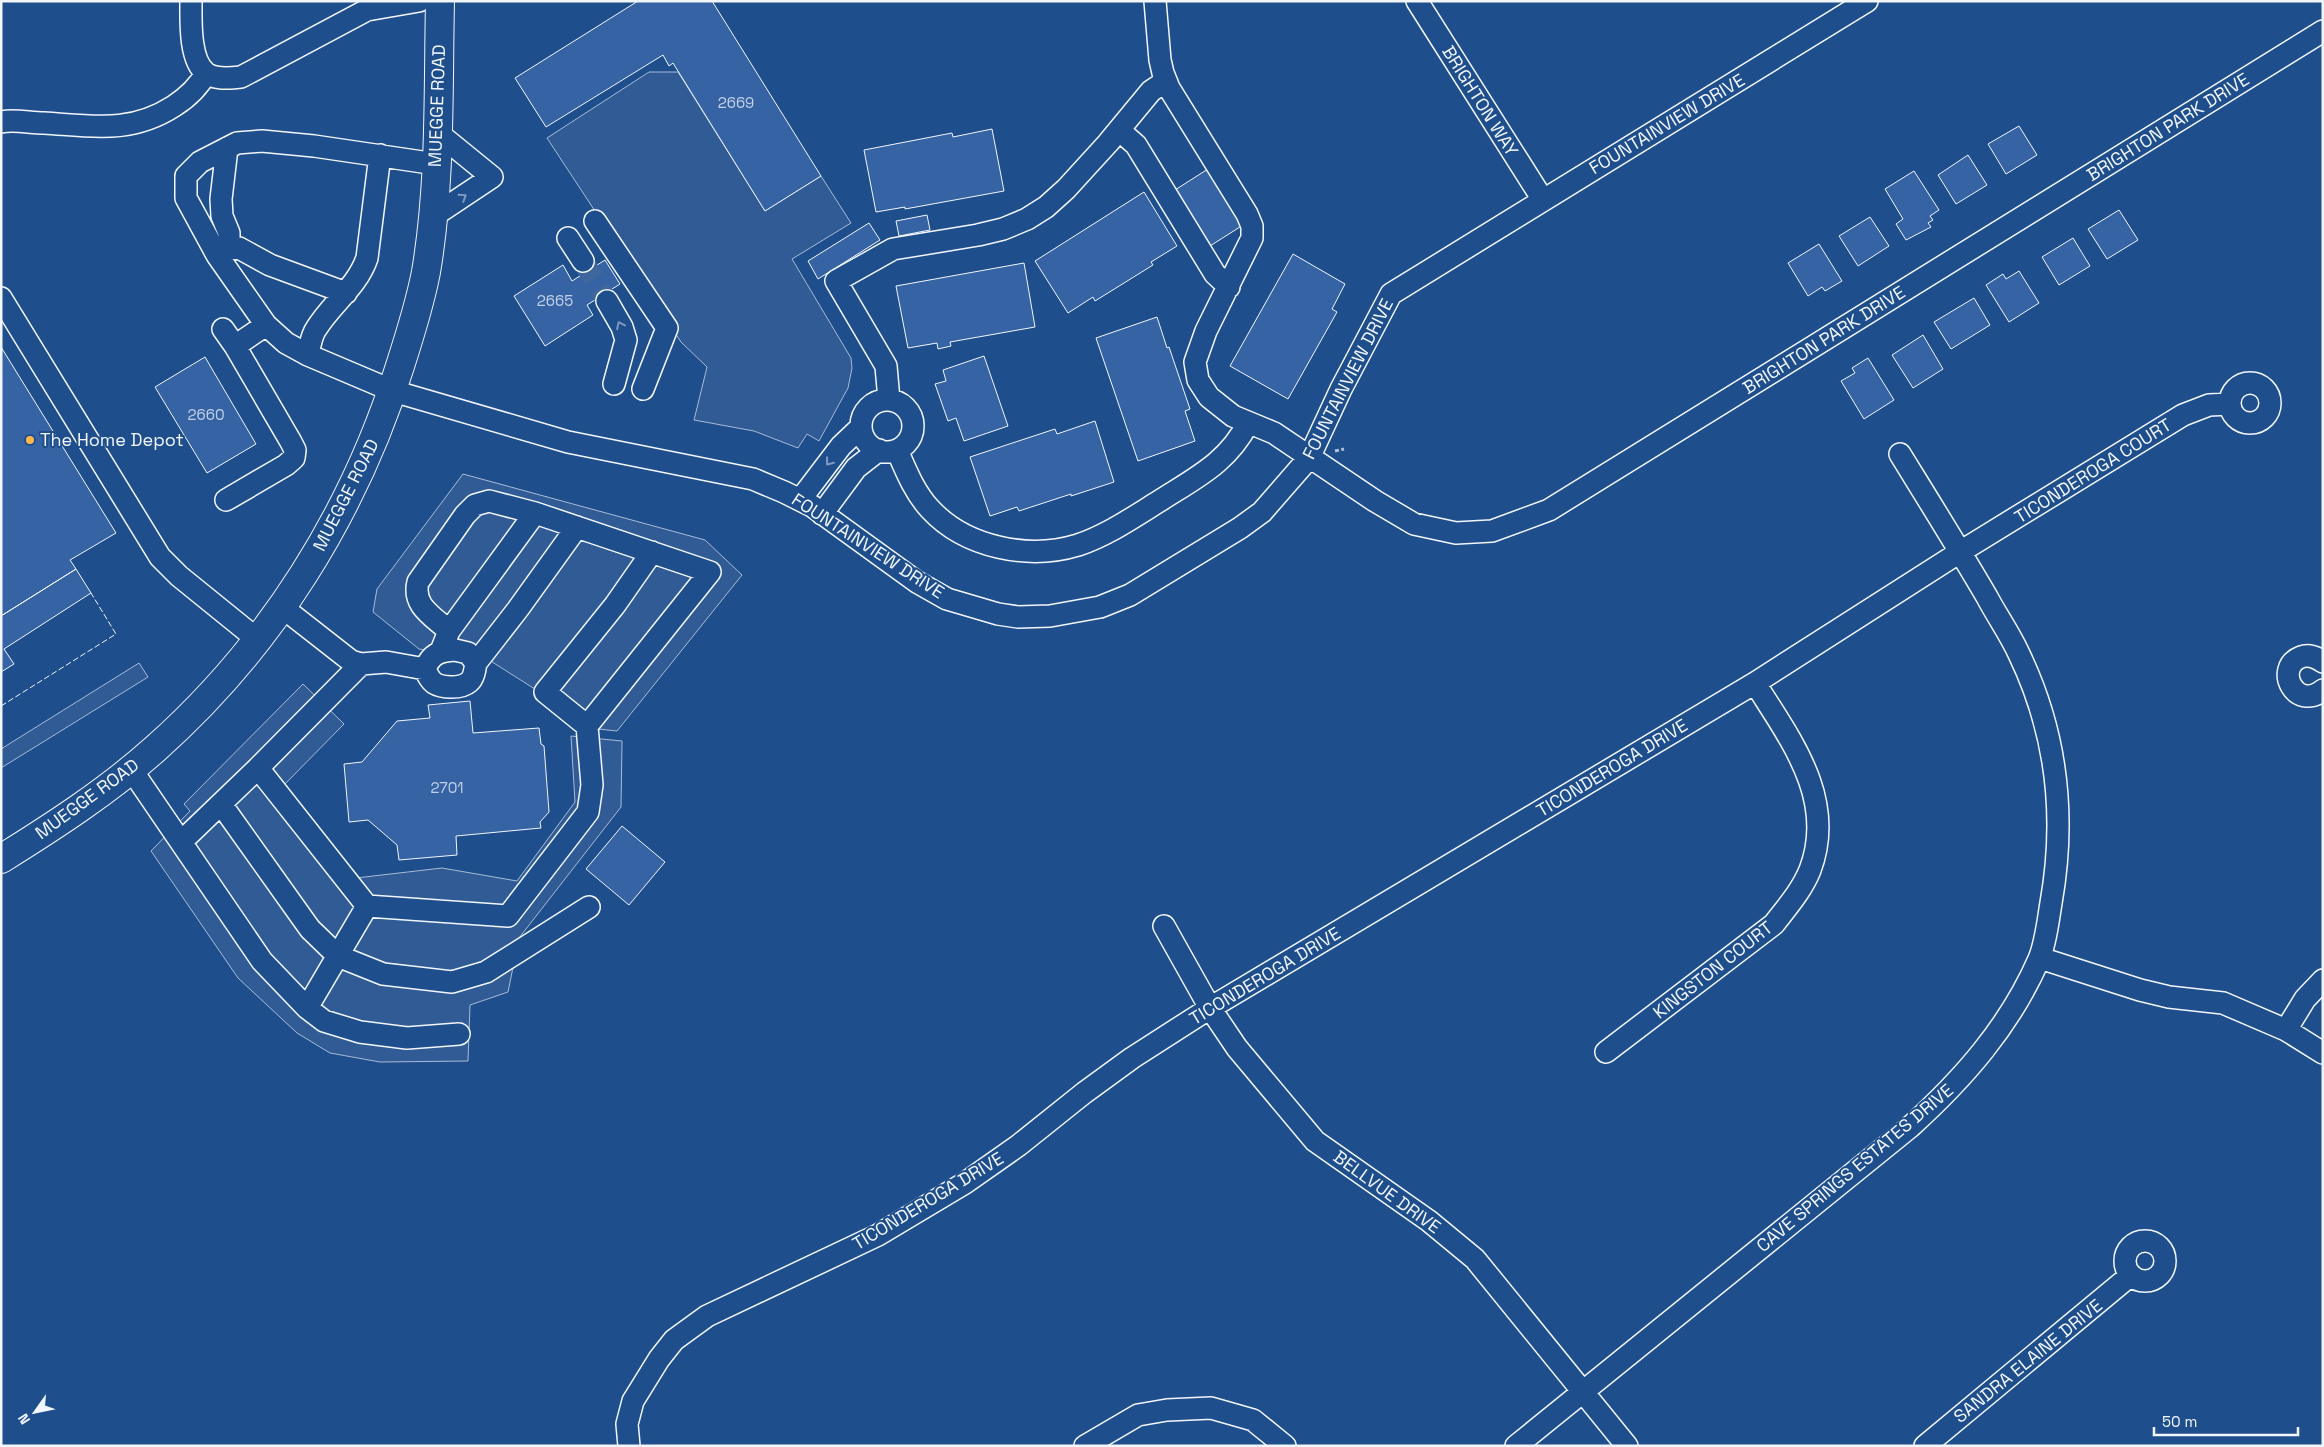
<svg xmlns="http://www.w3.org/2000/svg" width="2324" height="1447" font-family="'Space Grotesk',sans-serif">
<style>
.parking{fill:#305b95;stroke:#a8bbd7}
.building{fill:#3563a3;stroke:#f2f6ff}
.lines{fill:none;stroke-linecap:round;stroke-linejoin:round}
.minor-tunnel{stroke:#3f679d;stroke-width:21;stroke-dasharray:21 11;stroke-linecap:butt}
.minor-casing{stroke:#f2f6ff;stroke-width:24}
.major-casing{stroke:#f2f6ff;stroke-width:30}
.path{stroke:#b3c4dc;stroke-width:3;stroke-dasharray:4 2.5;stroke-linecap:butt}
.minor{stroke:#1f4e8c;stroke-width:21}
.major{stroke:#1f4e8c;stroke-width:28}
.fence{stroke:#f2f6ff;stroke-width:1;stroke-dasharray:6 2.5;stroke-linecap:butt}
.oneway{stroke:#7e9ac0}
.poi-dot{fill:#ffb74d;stroke:#1f4e8c;stroke-width:2}
.labels{text-anchor:middle;stroke-width:4;stroke-linejoin:round;paint-order:stroke}
.number-label{font-size:15px;fill:#c3d1e8}
.street-label{font-size:18px;fill:#f2f6ff;stroke:#1f4e8c}
.poi-label{font-size:18px;fill:#f2f6ff;stroke:#1f4e8c;text-anchor:start}
</style>
<rect width="100%" height="100%" fill="#1f4e8c"/>
<!-- parking -->
<path class="parking" d="M649 72H678L765 211 821 176 851 223 792 259 851 358 852 368 848 388 819 441 807 434 798 448 754 431 694 420 707 367 681 342 547 138Z
M463 474 705 540 742 575 617 731 598 729 489 660 419 649 373 612 377 589Z
M139 663 148 677 1 768V749Z
M303 684 344 724 285 784 356 878 442 868 517 881 575 802 571 736 622 741 621 807 519 938 508 992 470 1005 468 1061 380 1062 330 1053 297 1033 238 978 151 851 190 811 184 804Z"/>
<!-- building -->
<path class="building" d="M638 1H712L821 176 765 211 673 63 669 66 663 55 546 127 515 78Z
M2019 126 2037 155 2006 174 1988 144Z
M992 129 1004 191 905 209V207L876 212 864 150 952 133 953 137Z
M1968 155 1987 185 1956 204 1938 175Z
M1208 169 1243 225 1210 246 1175 190Z
M1914 171 1939 210 1930 216 1933 220 1928 223 1931 227 1906 240 1896 224 1903 219 1885 189Z
M1144 192 1177 246 1151 262 1153 265 1095 301 1093 297 1068 313 1035 261Z
M2119 210 2138 240 2107 259 2088 229Z
M927 215 930 230 899 236 896 221Z
M1870 217 1889 246 1858 266 1839 236Z
M869 223 880 240 818 279 808 261Z
M2073 238 2090 266 2059 285 2042 257Z
M1819 244 1842 281 1825 291 1822 287 1808 296 1788 263Z
M1293 254 1345 284 1332 309 1337 312 1288 399 1230 366Z
M605 260 620 284 587 305 593 315 545 346 514 296 563 265 572 281Z
M1024 263 1035 327 950 342 951 346 938 349 937 343 908 348 896 286Z
M2019 271 2039 303 2009 322 1986 285 2003 274 2006 279Z
M1974 298 1990 325 1951 349 1934 322Z
M1157 317 1167 348 1169 347 1190 409 1185 411 1195 441 1138 461 1096 338Z
M1923 335 1943 369 1913 388 1892 355Z
M1 347 116 533 70 560 76 569 1 616Z
M984 356 1008 426 964 441 956 418 948 421 935 384 946 381 943 370Z
M205 357 256 444 207 473 155 387Z
M1868 358 1894 400 1864 419 1841 381 1855 373 1852 368Z
M1095 421 1114 482 1071 496V494L1019 511 1017 507 990 516 970 457 1055 429 1057 434Z
M76 569 91 593 4 649 14 664 1 672V616Z
M470 701 473 733 539 728 541 744 544 746 549 812 540 822 541 828 456 836 457 855 399 860 397 845 368 820 349 822 344 764 362 762 397 721 430 718 428 705Z
M622 826 665 862 629 905 586 869Z"/>
<g class="lines">
<!-- minor-tunnel -->
<path class="minor-tunnel" d="M583 261 607 301"/>
<!-- minor casing -->
<g class="minor-casing">
<path id="minor" d="M191 1C191 20 189 60 206 73 215 80 230 78 241 77L367 10 419 1
M1155 1 1160 60 1163 73 1169 88 1247 214 1252 226V238L1206 331 1195 362 1198 380 1209 397 1233 416 1274 433 1375 501 1414 524 1456 533 1492 531 1549 510 2323 31
M1417 1 1543 200
M1 122C14 119 30 123 44 123 92 126 131 134 174 106 188 97 198 88 206 73
M1119 130 1136 145 1215 274 1229 287
M227 148 221 199 222 216 229 233V249
M436 164 314 146 262 141 237 143 200 162 186 176V198L217 255 266 325 286 343 308 355 393 391 568 442 753 479 784 492 812 506 917 582 947 599 998 614 1018 617 1050 616 1100 607 1130 595 1240 528 1262 512 1309 458 1341 389 1391 294 1867 1
M432 217 492 177 438 133
M595 221 667 328 643 389
M568 238 583 261
M217 255 229 249 239 248 270 265 346 293
M1 298 160 557 179 576 258 640
M607 301 622 327 626 340 614 384
M223 329 235 346
M308 355C310 346 311 336 316 329 332 303 357 287 367 258L380 155
M2230 403a20 20 0 1 1 40 0a20 20 0 1 1-40 0Z
M889 400 886 366 836 281 893 249 978 235 1003 229 1027 219 1046 207 1066 189 1108 143 1151 91 1166 81
M861 426a26 26 0 1 1 52 0a26 26 0 1 1-52 0Z
M897 450C906 471 915 493 930 509 966 548 1029 560 1078 545 1108 535 1135 516 1161 500 1197 477 1228 462 1248 423
M226 500 286 465 294 458 295 450 291 442 235 346 266 325
M800 500 841 446 861 427
M822 514 856 468 879 450
M282 607 351 661 361 664 386 662 425 669
M449 631 535 513
M455 650 468 653 476 663C475 669 474 678 469 682 461 689 442 688 434 683 429 679 427 674 425 669 431 654 439 651 455 650Z
M2323 662C2316 657 2309 654 2301 657 2273 668 2296 712 2323 690
M476 663 518 609 577 527
M361 664 258 768 367 906 508 916 588 812 592 785 587 726 710 572 535 513 489 501 475 505 465 515 418 582C412 606 433 616 449 631L441 651
M587 726 545 692 615 605 652 552
M131 769 262 961 307 1008 324 1021 360 1032 407 1038 459 1034
M221 804 310 929 338 956 383 974 452 982 486 972 589 907
M181 842 258 768
M1164 926 1210 1008 1237 1048 1315 1141 1429 1221 1475 1259 1627 1446
M2040 958 2140 990 2169 997 2223 1003 2286 1030 2323 1053
M307 1008 367 906
M2286 1030 2305 999 2323 980
M1606 1052 1774 924C1787 907 1802 890 1810 870 1837 799 1790 739 1755 683
M2125 1261a20 20 0 1 1 40 0a20 20 0 1 1-40 0Z
M629 1446 627 1424 633 1401 659 1359 674 1340 707 1316 878 1235 965 1183 1019 1145 1084 1093 1132 1058 1210 1008 1755 683 1960 552 2183 415 2209 405 2230 404
M1085 1446 1138 1415 1167 1410 1211 1408 1253 1420 1285 1446
M1516 1446 1910 1127C1963 1079 2010 1026 2039 959 2046 942 2048 921 2051 903 2066 818 2057 733 2019 654 2010 634 1997 616 1987 597 1959 549 1929 501 1900 454
M1925 1446 2131 1275"/>
</g>
<!-- major casing -->
<g class="major-casing">
<path id="major" d="M1 859C54 826 108 791 155 749 271 646 354 513 400 366 410 335 420 303 426 272 441 183 438 91 440 1"/>
</g>
<!-- path -->
<path class="path" d="M1335 451 1344 449"/>
<!-- minor -->
<use href="#minor" class="minor"/>
<!-- major -->
<use href="#major" class="major"/>
<!-- fence -->
<path class="fence" d="M1 706 116 634 91 593"/>
</g>
<!-- one-way arrows -->
<defs><path id="oneway-chevron" d="M-2-3.5L2.5 0L-2 3.5" fill="none" stroke-width="1.6" stroke-linecap="round" stroke-linejoin="round" transform="scale(1.25)"/></defs>
<g class="oneway">
<use href="#oneway-chevron" transform="translate(463 197) rotate(-33)"/>
<use href="#oneway-chevron" transform="translate(620 325) rotate(-115)"/>
<use href="#oneway-chevron" transform="translate(829 462) rotate(128)"/>
</g>
<!-- markers -->
<circle class="poi-dot" cx="30" cy="440" r="5"/>
<g class="labels">
<!-- number labels -->
<g class="number-label">
<text x="736" y="108">2669</text>
<text x="555" y="306">2665</text>
<text x="206" y="420">2660</text>
<text x="447" y="793">2701</text>
</g>
<!-- street labels -->
<g class="street-label">
<text transform="translate(1480 101) rotate(58)" y="6">BRIGHTON WAY</text>
<text transform="translate(437 106) rotate(-88)" y="6">MUEGGE ROAD</text>
<text transform="translate(1667 124) rotate(-31)" y="6">FOUNTAINVIEW DRIVE</text>
<text transform="translate(2168 127) rotate(-32)" y="6">BRIGHTON PARK DRIVE</text>
<text transform="translate(1824 340) rotate(-32)" y="6">BRIGHTON PARK DRIVE</text>
<text transform="translate(1348 379) rotate(-63)" y="6">FOUNTAINVIEW DRIVE</text>
<text transform="translate(2093 471) rotate(-32)" y="6">TICONDEROGA COURT</text>
<text transform="translate(346 495) rotate(-63)" y="6">MUEGGE ROAD</text>
<text transform="translate(868 546) rotate(33)" y="6">FOUNTAINVIEW DRIVE</text>
<text transform="translate(1612 768) rotate(-31)" y="6">TICONDEROGA DRIVE</text>
<text transform="translate(87 799) rotate(-36)" y="6">MUEGGE ROAD</text>
<text transform="translate(1713 970) rotate(-38)" y="6">KINGSTON COURT</text>
<text transform="translate(1265 976) rotate(-31)" y="6">TICONDEROGA DRIVE</text>
<text transform="translate(1855 1168) rotate(-40)" y="6">CAVE SPRINGS ESTATES DRIVE</text>
<text transform="translate(1387 1192) rotate(36)" y="6">BELLVUE DRIVE</text>
<text transform="translate(928 1201) rotate(-31)" y="6">TICONDEROGA DRIVE</text>
<text transform="translate(2028 1361) rotate(-39)" y="6">SANDRA ELAINE DRIVE</text>
</g>
<!-- poi labels -->
<g class="poi-label">
<text x="40" y="446">The Home Depot</text>
</g>
</g>
<!-- border -->
<rect width="2324" height="1447" fill="none" stroke="#f2f6ff" stroke-width="5"/>
<!-- north arrow -->
<g transform="translate(35 1412) rotate(237)" stroke="#1f4e8c" stroke-width="4" paint-order="stroke">
<path d="M0-4L9 19L0 12L-9 19Z" fill="#f2f6ff"/>
<text y="-8" font-size="14" font-weight="bold" text-anchor="middle" fill="#f2f6ff">N</text>
</g>
<!-- scale -->
<path d="M2154 1427v8h144v-8" fill="none" stroke="#f2f6ff" stroke-width="2.5"/>
<text x="2162" y="1427" font-size="15" fill="#f2f6ff" stroke="#1f4e8c" stroke-width="4" paint-order="stroke">50 m</text>
</svg>
